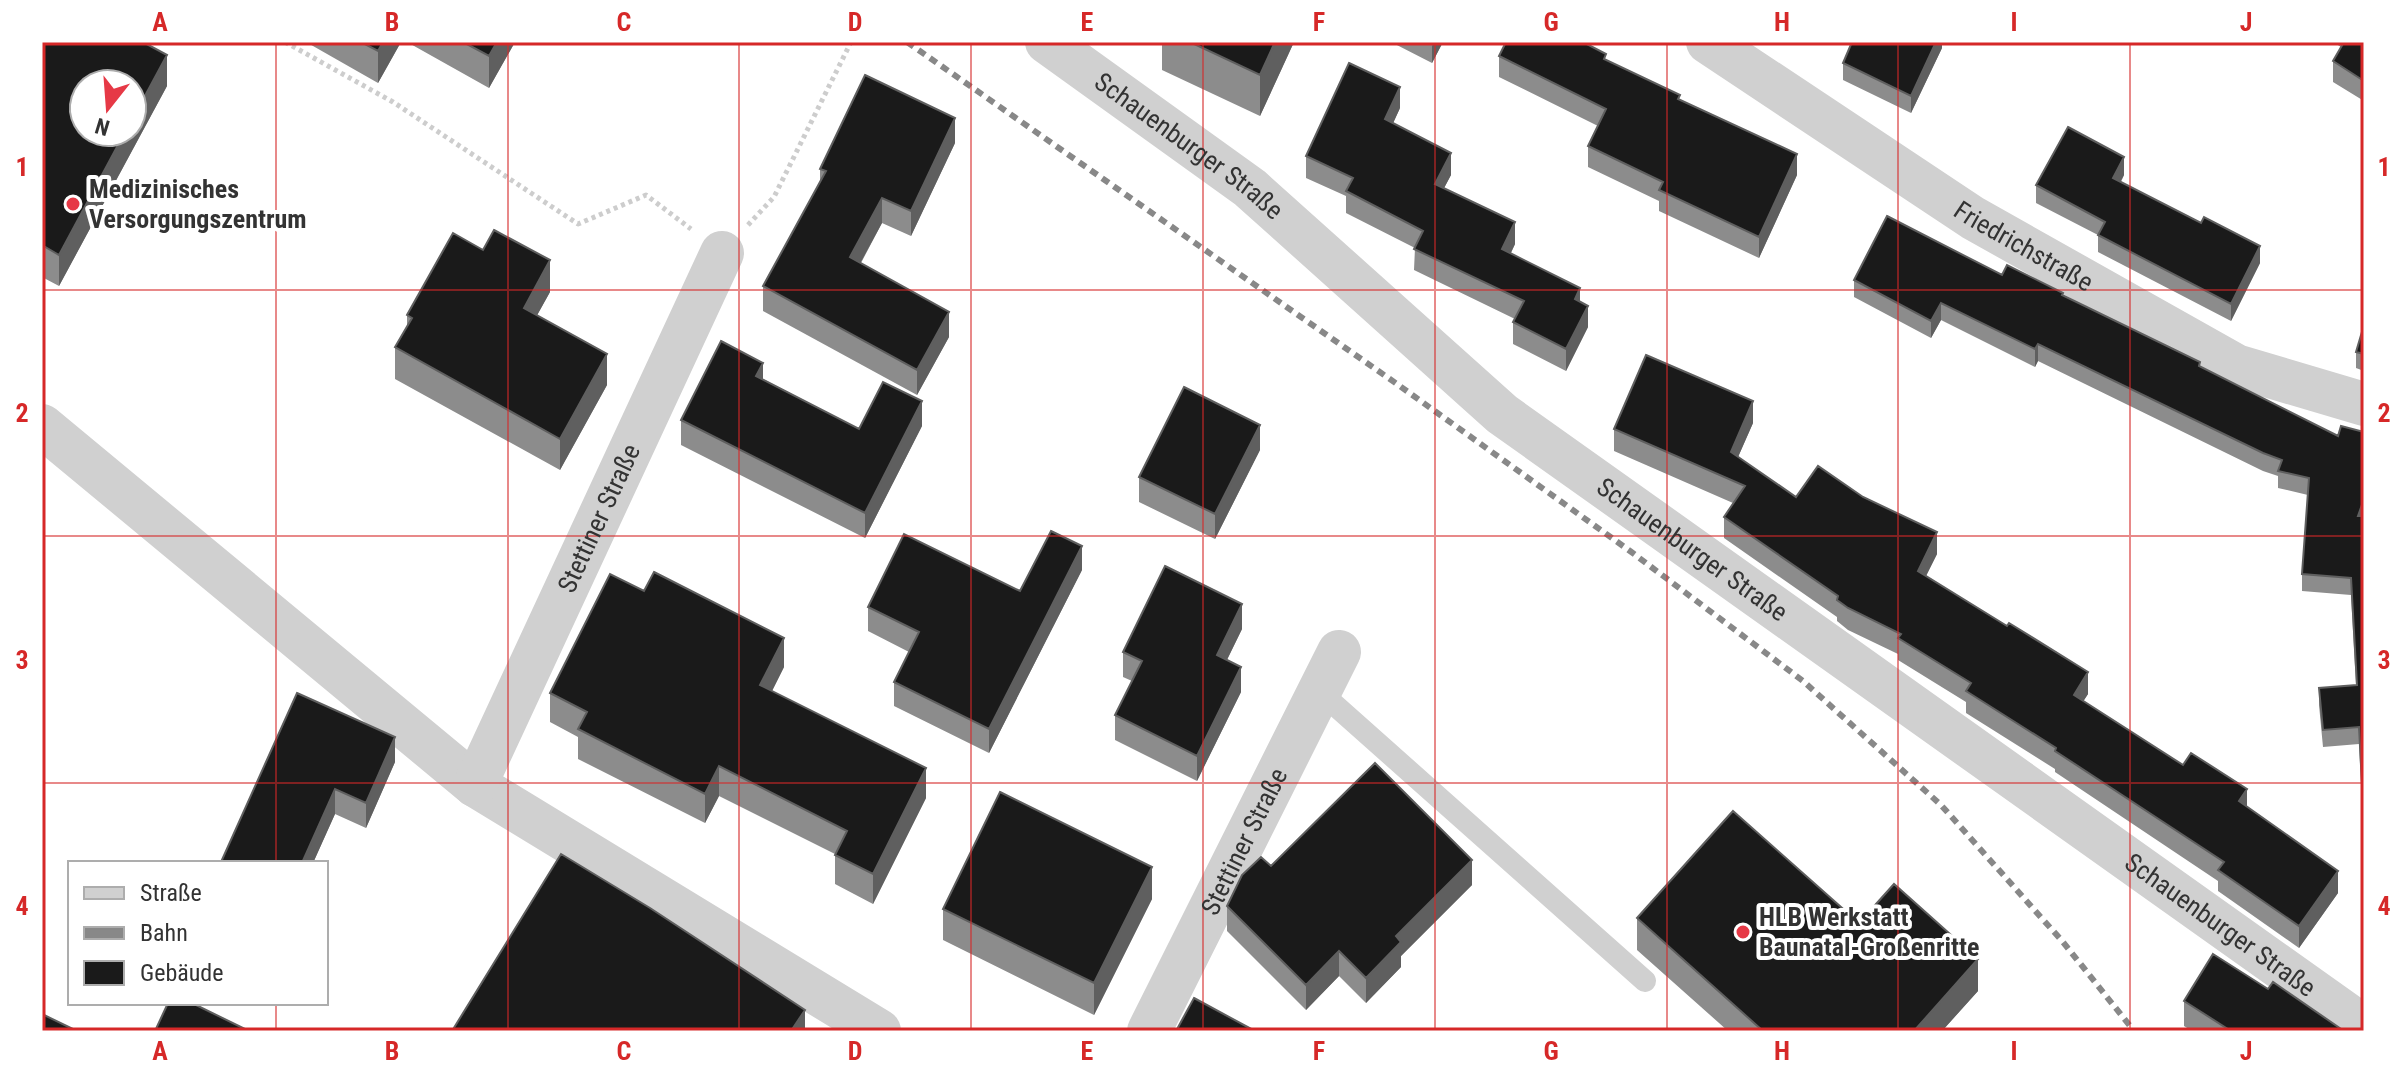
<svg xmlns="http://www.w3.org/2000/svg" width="2406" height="1073" font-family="'Roboto Condensed',sans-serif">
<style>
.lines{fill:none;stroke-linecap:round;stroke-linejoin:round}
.path{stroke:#cdcdcd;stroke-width:5;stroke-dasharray:4 4;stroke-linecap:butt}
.service{stroke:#d0d0d0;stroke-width:22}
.minor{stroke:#d0d0d0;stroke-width:44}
.rail{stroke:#888;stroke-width:6;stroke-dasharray:8 6;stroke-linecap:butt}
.wall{fill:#8c8c8c}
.shaded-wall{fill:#5f5f5f}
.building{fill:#1a1a1a;stroke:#5f5f5f;stroke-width:2}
.grid{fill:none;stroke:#d62828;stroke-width:2;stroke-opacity:0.55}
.poi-dot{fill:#e63946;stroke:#fff;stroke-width:3}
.labels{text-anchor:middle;stroke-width:8;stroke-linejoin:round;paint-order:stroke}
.street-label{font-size:26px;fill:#333;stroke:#fff}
.poi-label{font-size:26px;font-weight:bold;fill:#333;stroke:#fff;text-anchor:start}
.neatline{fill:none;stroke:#d62828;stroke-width:3}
.grid-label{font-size:26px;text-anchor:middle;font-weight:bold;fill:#d62828}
</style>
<rect width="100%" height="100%" fill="#fff"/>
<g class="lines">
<!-- path -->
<path class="path" d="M285 42 393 102 578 224 646 195 691 229
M748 225 774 197 851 42"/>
<!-- service -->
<path class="service" d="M1319 691 1645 981"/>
<!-- minor -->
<g class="minor">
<path id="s1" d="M1047 42 1250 188 1502 414 2364 1027"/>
<path id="s2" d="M1708 42 1973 218 2236 366 2364 404"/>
<path d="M42 426 475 785 879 1031"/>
<path id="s3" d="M475 785 722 253"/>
<path id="s4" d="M1149 1031 1339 652"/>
</g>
<!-- rail -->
<path class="rail" d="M907 42 1397 384 1630 551 1803 681 1941 805 2063 942 2134 1031"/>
</g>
<!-- wall -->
<path class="wall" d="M42 42 167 86 59 286 42 277Z
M306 42H401L378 83Z
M407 42H515L489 88Z
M1161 42H1294L1260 116 1162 70V43Z
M1391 42H1443L1432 63Z
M1942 42V48L1911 113 1843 80V63Z
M2333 42H2364V101L2333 82V61L2341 47Z
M1499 56 1606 60 1680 100 1797 175 1759 258 1659 211V201L1588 167V146L1598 126 1499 77Z
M1400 108 1393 123 1451 175 1444 188 1515 244 1511 253 1580 302 1588 327 1566 371 1513 344V322L1515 319 1414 270 1415 248 1346 213V196L1306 178V156Z
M955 143 911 236 882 223 861 263 949 337 917 395 763 311V286L820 182V169Z
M2124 175 2121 182 2260 263 2231 321 2098 252V235L2036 203V185Z
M2002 275 2063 296 2200 367 2338 436 2364 432V840L2359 744 2323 747 2319 705V688L2356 685 2351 595 2302 591V574L2308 495 2278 488V476L2263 471 2038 361 2035 367 1941 320 1931 338 1854 297V280Z
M550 292 537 315 607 385 560 470 395 379V347L407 326V315Z
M2364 325V371L2356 368V352Z
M763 379 859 429 922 426 865 538 681 445V420Z
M1753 423 1738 457 1796 497 1937 554 1926 576 2088 694 2083 701 2247 807 2338 893 2299 948 2218 891V881L2055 772V769L1966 713V702L1898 660V654L1848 630 1837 621V617L1724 538V517L1733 503 1614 451V429Z
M1260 450 1215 539 1139 502V477Z
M1082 570 989 753 894 706V682L909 652 868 631V607L1020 591Z
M1242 629 1227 660 1241 692 1197 781 1115 740V715L1132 681 1123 677V652Z
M784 667 772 691 926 798 873 904 835 884V854L719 796 705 823 578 759V737L550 722V693Z
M297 693 395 762 366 828 335 814 313 863H221Z
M1271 866 1472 885 1401 956V967L1366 1003 1339 976 1306 1010 1227 931V906Z
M1152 899 1094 1015 943 940V909Z
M1637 918 1859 923 1978 991 1942 1031H1728L1637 950Z
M2268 989 2344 1031H2192L2184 1026V1001Z"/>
<!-- shaded-wall -->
<path class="shaded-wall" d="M383 42H401L378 83V51Z
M497 42H515L489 88V56Z
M1275 42H1294L1260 116V75Z
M1434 42H1443L1432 63V46Z
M1936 42H1942V48L1911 113V96Z
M167 55V86L59 286V255L125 132H132V120Z
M1400 87V108L1385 141V119Z
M955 118V143L911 236V211Z
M1451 153V175L1435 205V184Z
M1797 154V175L1759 258V237Z
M2124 157V175L2113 195V178Z
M882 198V223L850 282V257Z
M1515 222V244L1502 271V249Z
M2260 246V263L2231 321V304Z
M550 260V292L524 339V308Z
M1580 288V310L1575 299Z
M1941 303V320L1931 338V321Z
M1588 306V327L1566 371V349Z
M949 312V337L917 395V370Z
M2038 344V361L2035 367V349Z
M607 354V385L560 470V439Z
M763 363V388L756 376Z
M922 401V426L865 538V513Z
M1753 401V423L1731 473V452Z
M1260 425V450L1215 539V514Z
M2364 499V516H2358Z
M1937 532V554L1918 592V571Z
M1082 546V570L989 753V729Z
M1242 604V629L1217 680V655Z
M784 638V667L760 715V685Z
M1241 667V692L1197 781V756Z
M2088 672V694L2074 716V695Z
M395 737V762L366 828V803Z
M719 766V796L705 823V794Z
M926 768V798L873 904V874Z
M335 789V814L313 863H302Z
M2247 789V810L2239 801Z
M1472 860V885L1401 956V967L1366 1003V978L1396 936Z
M1152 867V899L1094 1015V983Z
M2338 871V893L2299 948V926Z
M1339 951V976L1306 1010V985Z
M1978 959V991L1942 1031H1914Z
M805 1010V1031H791Z"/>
<!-- building -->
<path class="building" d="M42 42H143L167 55 132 120V84H84V132H125L59 255 42 245Z
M361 42H383L378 51Z
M463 42H497L489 56Z
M1190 42H1275L1260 75Z
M1506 42H1583L1606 54 1604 59 1680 95 1678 99 1797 154 1759 237 1659 190 1663 182 1588 146 1606 109 1499 56Z
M1852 42H1936L1911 96 1843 63Z
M2344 42H2364V81L2333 61Z
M1349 63 1400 87 1385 119 1451 153 1435 184 1515 222 1502 249 1580 288 1575 299 1588 306 1566 349 1513 322 1524 301 1414 249 1423 231 1346 191 1353 178 1306 156Z
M865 75 955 118 911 211 882 198 850 257 949 312 917 370 763 286 826 171 820 169Z
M2068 127 2124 157 2113 178 2201 223 2204 217 2260 246 2231 304 2098 235 2105 222 2036 185Z
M1887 216 2002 275 2007 265 2063 293 2062 295 2200 362 2199 366 2338 436 2341 426 2364 432V499L2358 516H2364V823L2359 727 2323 730 2319 688 2357 685 2351 578 2302 574 2309 478 2278 471 2282 460 2263 453 2038 344 2035 349 1941 303 1931 321 1854 280Z
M494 230 550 260 524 308 607 354 560 439 395 347 412 318 407 315 453 233 483 250Z
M2364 325V354L2356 352Z
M721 341 763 363 756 376 859 429 883 382 922 401 865 513 681 420Z
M1646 355 1753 401 1731 452 1796 497 1818 466 1863 497 1937 532 1918 571 2007 626 2009 623 2088 672 2074 695 2183 765 2191 753 2247 789 2239 801 2338 871 2299 926 2218 870 2224 862 2055 751 2056 748 1966 691 1971 683 1898 638 1901 634 1848 608 1837 600 1838 596 1724 517 1745 486 1614 429Z
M1184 387 1260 425 1215 514 1139 477Z
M1051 531 1082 546 989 729 894 682 919 632 868 607 904 534 1020 591Z
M1165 566 1242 604 1217 655 1241 667 1197 756 1115 715 1142 661 1123 652Z
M654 572 784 638 760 685 926 768 873 874 835 855 847 831 719 766 705 794 578 729 587 712 550 693 610 574 644 591Z
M297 693 395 737 366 803 335 789 302 863H223L221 862Z
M1375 763 1472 860 1396 936 1401 942 1366 978 1339 951 1306 985 1227 906 1242 875 1261 857 1271 866Z
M1000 792 1152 867 1094 983 943 909Z
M1733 811 1859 923 1894 884 1978 959 1914 1031H1763L1637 918Z
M561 854 650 908 805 1010 791 1031H452Z
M2213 954 2268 989 2273 982 2344 1031H2231L2184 1001Z
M1194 998 1255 1031H1176Z
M168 1003H192L249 1031H155Z
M42 1014 77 1031H42Z"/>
<!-- grid -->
<path class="grid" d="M276 42V863M508 42V1031M739 42V1031M971 42V1031M1203 42V1031M1435 42V1031M1667 42V1031M1898 42V1031M2130 42V1031M42 290H2364M42 536H2364M42 783H2364M276 1003V1031"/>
<!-- markers -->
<g class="poi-dot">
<circle cx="73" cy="204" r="8"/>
<circle cx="1743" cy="932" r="8"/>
</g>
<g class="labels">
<!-- street labels -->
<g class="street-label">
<text dy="9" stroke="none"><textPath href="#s1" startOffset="176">Schauenburger Straße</textPath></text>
<text dy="9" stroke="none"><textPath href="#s2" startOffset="376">Friedrichstraße</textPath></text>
<text dy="9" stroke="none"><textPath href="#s3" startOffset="294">Stettiner Straße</textPath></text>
<text dy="9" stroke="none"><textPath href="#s1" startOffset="822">Schauenburger Straße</textPath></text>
<text dy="9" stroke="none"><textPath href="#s4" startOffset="212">Stettiner Straße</textPath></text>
<text dy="9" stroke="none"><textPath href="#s1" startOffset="1470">Schauenburger Straße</textPath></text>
</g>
<!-- poi labels -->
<g class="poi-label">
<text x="89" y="198">Medizinisches<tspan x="89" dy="30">Versorgungszentrum</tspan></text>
<text x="1759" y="926">HLB Werkstatt<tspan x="1759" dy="30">Baunatal-Großenritte</tspan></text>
</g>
</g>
<!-- border -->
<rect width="2406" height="1073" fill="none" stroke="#ffffff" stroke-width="88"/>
<!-- legend -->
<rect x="68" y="861" width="260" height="144" fill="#ffffff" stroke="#adadad" stroke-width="2"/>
<rect x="84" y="887" width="40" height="12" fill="#d0d0d0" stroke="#adadad" stroke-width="2"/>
<text x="140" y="901" font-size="24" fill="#333333">Straße</text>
<rect x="84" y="927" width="40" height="12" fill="#888888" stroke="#adadad" stroke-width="2"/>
<text x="140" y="941" font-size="24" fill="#333333">Bahn</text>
<rect x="84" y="961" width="40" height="24" fill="#1a1a1a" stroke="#adadad" stroke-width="2"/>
<text x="140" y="981" font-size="24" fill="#333333">Gebäude</text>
<!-- north arrow -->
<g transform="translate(108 108) rotate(197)"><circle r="38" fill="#ffffff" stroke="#adadad" stroke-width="2"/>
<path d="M0-6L14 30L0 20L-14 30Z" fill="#e63946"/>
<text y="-12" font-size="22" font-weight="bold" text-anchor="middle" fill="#333333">N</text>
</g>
<rect x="44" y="44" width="2318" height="985" class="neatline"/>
<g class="grid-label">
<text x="160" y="31">A</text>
<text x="392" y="31">B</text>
<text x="624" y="31">C</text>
<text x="855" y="31">D</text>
<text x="1087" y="31">E</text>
<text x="1319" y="31">F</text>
<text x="1551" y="31">G</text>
<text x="1782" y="31">H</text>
<text x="2014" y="31">I</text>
<text x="2246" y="31">J</text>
<text x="22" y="176">1</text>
<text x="2384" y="176">1</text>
<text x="22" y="422">2</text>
<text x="2384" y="422">2</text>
<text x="22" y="669">3</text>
<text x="2384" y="669">3</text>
<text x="22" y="915">4</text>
<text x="2384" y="915">4</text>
<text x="160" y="1060">A</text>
<text x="392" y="1060">B</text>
<text x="624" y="1060">C</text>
<text x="855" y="1060">D</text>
<text x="1087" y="1060">E</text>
<text x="1319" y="1060">F</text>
<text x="1551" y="1060">G</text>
<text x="1782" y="1060">H</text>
<text x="2014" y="1060">I</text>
<text x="2246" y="1060">J</text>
</g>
</svg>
